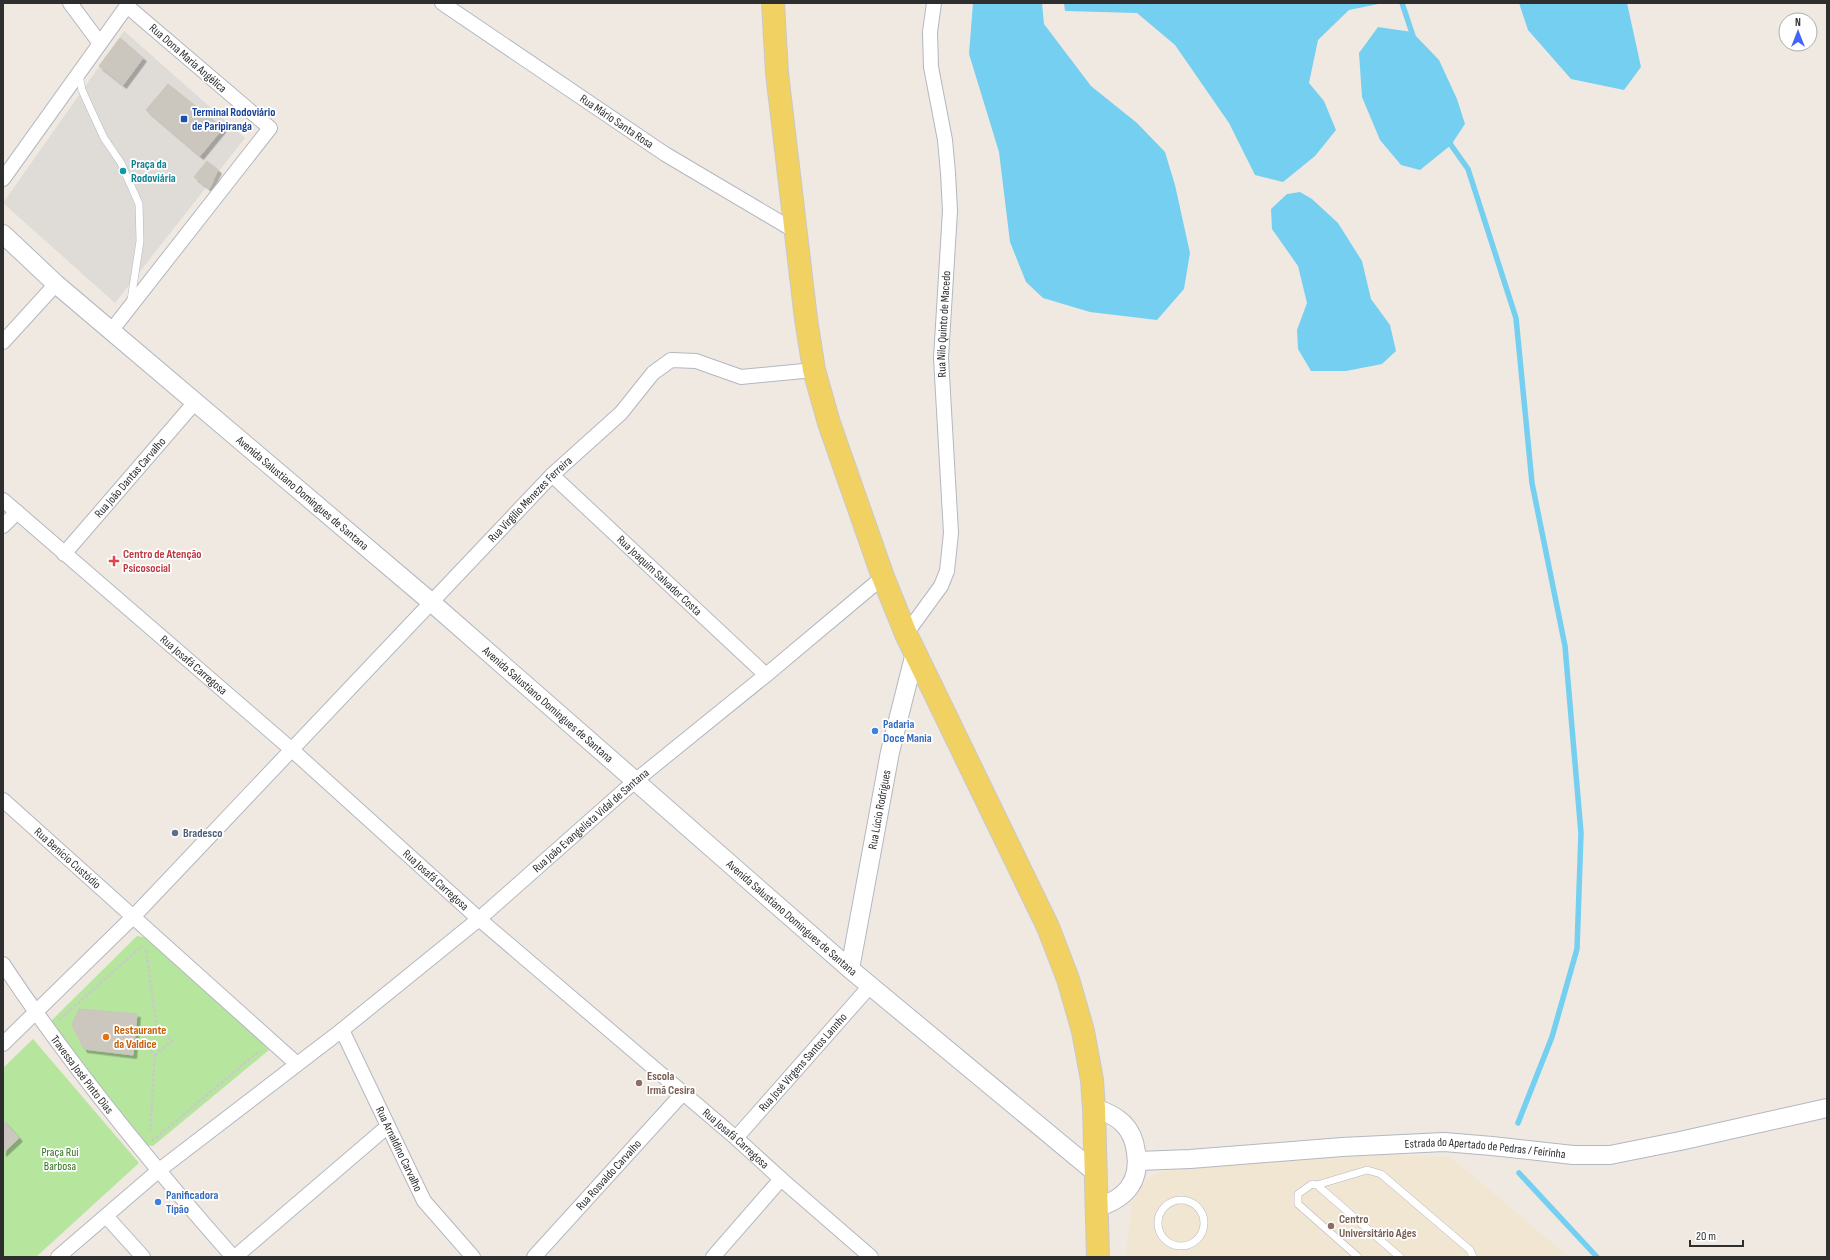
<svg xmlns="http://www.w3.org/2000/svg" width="1830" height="1260" font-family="'Sofia Sans Condensed',sans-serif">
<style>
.education{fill:#f0e6d1}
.green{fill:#b6e59e}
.plaza{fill:#dfdcd8}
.water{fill:#75cff0}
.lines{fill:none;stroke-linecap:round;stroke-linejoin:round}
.stream{stroke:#75cff0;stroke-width:5.5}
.building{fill:#cbc7bf;stroke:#cbc5ba;filter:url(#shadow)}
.service-casing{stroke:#b4b7c1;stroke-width:8}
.minor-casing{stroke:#b4b7c1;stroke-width:16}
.tertiary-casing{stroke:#b4b7c1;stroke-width:20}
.primary-casing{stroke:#c9c9c9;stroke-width:24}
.path{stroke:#c9c9c9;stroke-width:2.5;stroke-dasharray:3 2;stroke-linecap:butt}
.service{stroke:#fff;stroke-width:7}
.minor{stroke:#fff;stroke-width:14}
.tertiary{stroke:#fff;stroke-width:18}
.primary{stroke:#f2d163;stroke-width:22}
.transit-dot{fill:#1a4fb4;stroke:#fff;stroke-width:1.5}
.culture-dot{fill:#0f9aa8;stroke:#fff;stroke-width:1.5}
.health-dot{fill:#e0444e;stroke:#fff;stroke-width:1.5}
.shop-dot{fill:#3f7fe0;stroke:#fff;stroke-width:1.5}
.service-dot{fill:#5c6f8a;stroke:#fff;stroke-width:1.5}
.food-dot{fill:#e8710a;stroke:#fff;stroke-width:1.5}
.education-dot{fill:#8d6e63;stroke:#fff;stroke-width:1.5}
.labels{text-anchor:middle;stroke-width:3.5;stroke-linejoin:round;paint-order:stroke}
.street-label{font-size:12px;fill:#2e2e2e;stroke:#fff}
.transit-label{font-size:12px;font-weight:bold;fill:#164399;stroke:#fff;text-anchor:start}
.culture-label{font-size:12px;font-weight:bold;fill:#0d838f;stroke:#fff;text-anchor:start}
.health-label{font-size:12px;font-weight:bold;fill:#be3a42;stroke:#fff;text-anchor:start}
.shop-label{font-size:12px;font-weight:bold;fill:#366cbe;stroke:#fff;text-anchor:start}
.service-label{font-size:12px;font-weight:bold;fill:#4e5e75;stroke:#fff;text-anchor:start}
.food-label{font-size:12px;font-weight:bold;fill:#c56008;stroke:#fff;text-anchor:start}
.education-label{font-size:12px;font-weight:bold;fill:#785e54;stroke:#fff;text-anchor:start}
.park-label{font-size:12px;fill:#2c6e1b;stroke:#fff}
</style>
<defs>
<filter id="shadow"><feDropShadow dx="3.5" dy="3.5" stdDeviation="0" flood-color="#0004"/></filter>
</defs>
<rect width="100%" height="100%" fill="#efe9e1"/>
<!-- education -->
<path class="education" d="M1383 1155 1450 1157 1569 1257H1126L1133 1196 1149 1177 1164 1171 1216 1165Z"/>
<!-- green -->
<path class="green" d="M137 936 155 939 269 1050 153 1146 144 1145 51 1021Z
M33 1039 139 1163 36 1257H3V1068Z"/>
<!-- plaza -->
<path class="plaza" d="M124 31 245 138 115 303 3 203Z"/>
<!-- water -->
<path class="water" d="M973 3H1042L1044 24 1091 86 1137 123 1165 152 1175 185 1190 253 1184 289 1157 320 1090 312 1043 298 1026 282 1010 242 999 152 969 54Z
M1064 3H1383L1349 10 1318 40 1309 83 1324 101 1336 130 1315 156 1283 182 1255 175 1229 123 1175 45 1137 13 1065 11Z
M1519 3H1627L1641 67 1624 90 1571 79 1528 30Z
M1378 27 1412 32 1439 60 1457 99 1465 124 1451 145 1420 170 1401 165 1380 140 1362 97 1359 53Z
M1300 192 1312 199 1338 223 1362 261 1371 299 1390 325 1396 351 1382 364 1346 371H1311L1298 349 1297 330 1307 303 1298 266 1272 229 1271 209 1287 194Z"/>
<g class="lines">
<!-- stream -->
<path class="stream" d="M1402 3 1414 39
M1449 139 1451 145 1468 169 1516 318 1532 483 1565 646 1581 833 1577 949 1552 1037 1518 1123
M1519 1173 1597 1257"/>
</g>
<!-- building -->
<path class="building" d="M120 38 143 58 123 85 99 66Z
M168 84 223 128 200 156 146 110Z
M207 161 218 170 209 189 194 177Z
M79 1009 137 1014 133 1055 84 1049 72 1025Z
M3 1120 19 1138 3 1153Z"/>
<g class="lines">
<!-- service casing -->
<g class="service-casing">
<path id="service" d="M79 75 82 90 91 110 104 138 121 163 139 204 140 241 131 300
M1317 1185 1367 1170 1381 1174 1470 1250 1473 1257
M1158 1223a23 23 0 1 1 46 0a23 23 0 1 1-46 0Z
M1358 1257 1298 1204V1194L1312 1184 1317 1185 1400 1257"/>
</g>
<!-- minor casing -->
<g class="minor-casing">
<g id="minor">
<path d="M70 3 99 42"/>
<path id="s1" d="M442 3 665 154 795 231"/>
<path d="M3 179 129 3"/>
<path d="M111 331 270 128 127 6"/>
<path d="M3 342 56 284"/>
<path id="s2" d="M552 475 766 675"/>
<path id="s3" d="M3 500 291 749 479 919 736 1138 781 1179 871 1257"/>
<path d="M3 526 17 512"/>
<path id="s4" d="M64 554 196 401"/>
<path id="s5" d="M906 634 941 586 947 571 951 533 941 358 950 211 948 173 945 140 931 67 930 32 934 3"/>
<path id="s6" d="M3 800 297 1064"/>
<path id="s7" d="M3 964C71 1067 151 1164 233 1257"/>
<path id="s8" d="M342 1030 424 1201 473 1257"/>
<path id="s9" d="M3 1044 134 916 552 475 621 413 653 373 671 360 696 361 741 377 814 370"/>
<path id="s10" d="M736 1138 870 986"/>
<path d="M106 1216 143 1257"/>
<path id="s11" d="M58 1257 158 1171 342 1030 479 919 635 781 766 675 883 577"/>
<path d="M235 1257 388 1126"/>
<path id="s12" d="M534 1257 683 1093"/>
<path d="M713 1257 781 1179"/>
</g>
</g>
<!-- tertiary casing -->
<g class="tertiary-casing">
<g id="tertiary">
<path id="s13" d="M3 234 56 284 431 602 850 969 1096 1173"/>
<path id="s14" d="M850 969 890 752 915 653"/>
<path d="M1094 1108C1118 1115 1133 1127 1136 1152 1141 1183 1124 1200 1095 1208"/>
<path id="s15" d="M1138 1161 1190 1159 1342 1147 1444 1142 1492 1146 1573 1155H1610L1680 1141 1827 1108"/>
</g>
</g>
<!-- primary casing -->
<g class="primary-casing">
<path id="primary" d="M773 3 777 73 806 319 814 370 829 423 883 577 906 634 1048 927 1068 979 1083 1031 1092 1080 1094 1108 1098 1257"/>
</g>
<!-- path -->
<path class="path" d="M146 950 157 1029 140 1040 155 1055 150 1134
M59 1020 142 946
M155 1055 172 1041 157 1029
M152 1141 259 1051"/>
<!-- service -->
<use href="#service" class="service"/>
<!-- minor -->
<use href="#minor" class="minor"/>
<!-- tertiary -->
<use href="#tertiary" class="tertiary"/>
<!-- primary -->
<use href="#primary" class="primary"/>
</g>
<!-- markers -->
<rect class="transit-dot" x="180" y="115" width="8" height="8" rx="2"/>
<circle class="culture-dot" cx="123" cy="171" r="4"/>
<path class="health-dot" d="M112 555h4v4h4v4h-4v4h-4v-4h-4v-4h4z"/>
<g class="shop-dot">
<circle cx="875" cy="731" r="4"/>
<circle cx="158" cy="1202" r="4"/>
</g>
<circle class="service-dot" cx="175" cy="833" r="4"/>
<circle class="food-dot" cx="106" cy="1037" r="4"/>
<g class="education-dot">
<circle cx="639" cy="1083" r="4"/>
<circle cx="1331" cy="1226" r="4"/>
</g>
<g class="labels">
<!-- street labels -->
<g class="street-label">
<text transform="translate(188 58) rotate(41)" y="4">Rua Dona Maria Angélica</text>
<text dy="4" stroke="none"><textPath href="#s1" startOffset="211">Rua Mário Santa Rosa</textPath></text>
<text dy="4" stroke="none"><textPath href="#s5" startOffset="323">Rua Nilo Quinto de Macedo</textPath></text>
<text dy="4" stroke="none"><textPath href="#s4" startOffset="101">Rua João Dantas Carvalho</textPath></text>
<text dy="4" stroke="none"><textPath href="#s13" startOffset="396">Avenida Salustiano Domingues de Santana</textPath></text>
<text dy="4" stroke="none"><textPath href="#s9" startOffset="758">Rua Virgilio Menezes Ferreira</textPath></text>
<text dy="4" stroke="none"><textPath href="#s2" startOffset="147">Rua Joaquim Salvador Costa</textPath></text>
<text dy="4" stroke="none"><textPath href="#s3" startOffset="252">Rua Josafá Carregosa</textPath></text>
<text dy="4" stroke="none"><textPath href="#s13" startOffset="720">Avenida Salustiano Domingues de Santana</textPath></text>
<text dy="4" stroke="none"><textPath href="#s14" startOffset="162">Rua Lúcio Rodrigues</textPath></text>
<text dy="4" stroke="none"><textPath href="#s11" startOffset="689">Rua João Evangelista Vidal de Santana</textPath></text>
<text dy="4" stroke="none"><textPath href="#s6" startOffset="87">Rua Benício Custódio</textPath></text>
<text dy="4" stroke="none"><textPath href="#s3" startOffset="576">Rua Josafá Carregosa</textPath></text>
<text dy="4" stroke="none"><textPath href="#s13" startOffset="1044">Avenida Salustiano Domingues de Santana</textPath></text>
<text dy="4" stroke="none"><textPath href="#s10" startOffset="101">Rua José Virgens Santos Lannho</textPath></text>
<text dy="4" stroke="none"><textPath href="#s7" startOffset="136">Travessa José Pinto Dias</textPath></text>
<text dy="4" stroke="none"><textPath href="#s3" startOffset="972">Rua Josafá Carregosa</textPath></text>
<text dy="4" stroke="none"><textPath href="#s8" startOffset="132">Rua Arnaldino Carvalho</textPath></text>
<text dy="4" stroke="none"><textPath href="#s15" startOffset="348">Estrada do Apertado de Pedras / Feirinha</textPath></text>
<text dy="4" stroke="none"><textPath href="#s12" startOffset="111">Rua Rosvaldo Carvalho</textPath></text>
</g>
<!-- transit labels -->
<g class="transit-label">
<text x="192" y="116">Terminal Rodoviário<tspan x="192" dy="14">de Paripiranga</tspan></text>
</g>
<!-- culture labels -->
<g class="culture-label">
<text x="131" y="168">Praça da<tspan x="131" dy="14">Rodoviária</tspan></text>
</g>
<!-- health labels -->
<g class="health-label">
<text x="123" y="558">Centro de Atenção<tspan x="123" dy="14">Psicosocial</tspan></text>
</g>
<!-- shop labels -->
<g class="shop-label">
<text x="883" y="728">Padaria<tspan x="883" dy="14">Doce Mania</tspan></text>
<text x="166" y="1199">Panificadora<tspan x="166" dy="14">Tipão</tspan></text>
</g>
<!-- service labels -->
<g class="service-label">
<text x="183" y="837">Bradesco</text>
</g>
<!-- food labels -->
<g class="food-label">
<text x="114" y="1034">Restaurante<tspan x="114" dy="14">da Valdice</tspan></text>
</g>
<!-- education labels -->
<g class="education-label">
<text x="647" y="1080">Escola<tspan x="647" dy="14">Irmã Cesira</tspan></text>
<text x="1339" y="1223">Centro<tspan x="1339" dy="14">Universitário Ages</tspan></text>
</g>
<!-- park labels -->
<g class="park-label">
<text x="60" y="1156">Praça Rui<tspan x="60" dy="14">Barbosa</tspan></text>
</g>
</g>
<!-- border -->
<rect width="1830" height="1260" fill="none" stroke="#2e2e2e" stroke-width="8"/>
<!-- north arrow -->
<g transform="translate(1798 32)"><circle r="19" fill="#ffffff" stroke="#ababab"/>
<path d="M0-3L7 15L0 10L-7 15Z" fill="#4264fb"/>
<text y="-6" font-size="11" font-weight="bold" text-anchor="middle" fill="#2e2e2e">N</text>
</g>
<!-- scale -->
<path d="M1690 1240v6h53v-6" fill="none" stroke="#2e2e2e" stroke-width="2"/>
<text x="1696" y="1240" font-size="12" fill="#2e2e2e" stroke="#ffffff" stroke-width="3" paint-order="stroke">20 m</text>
</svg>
